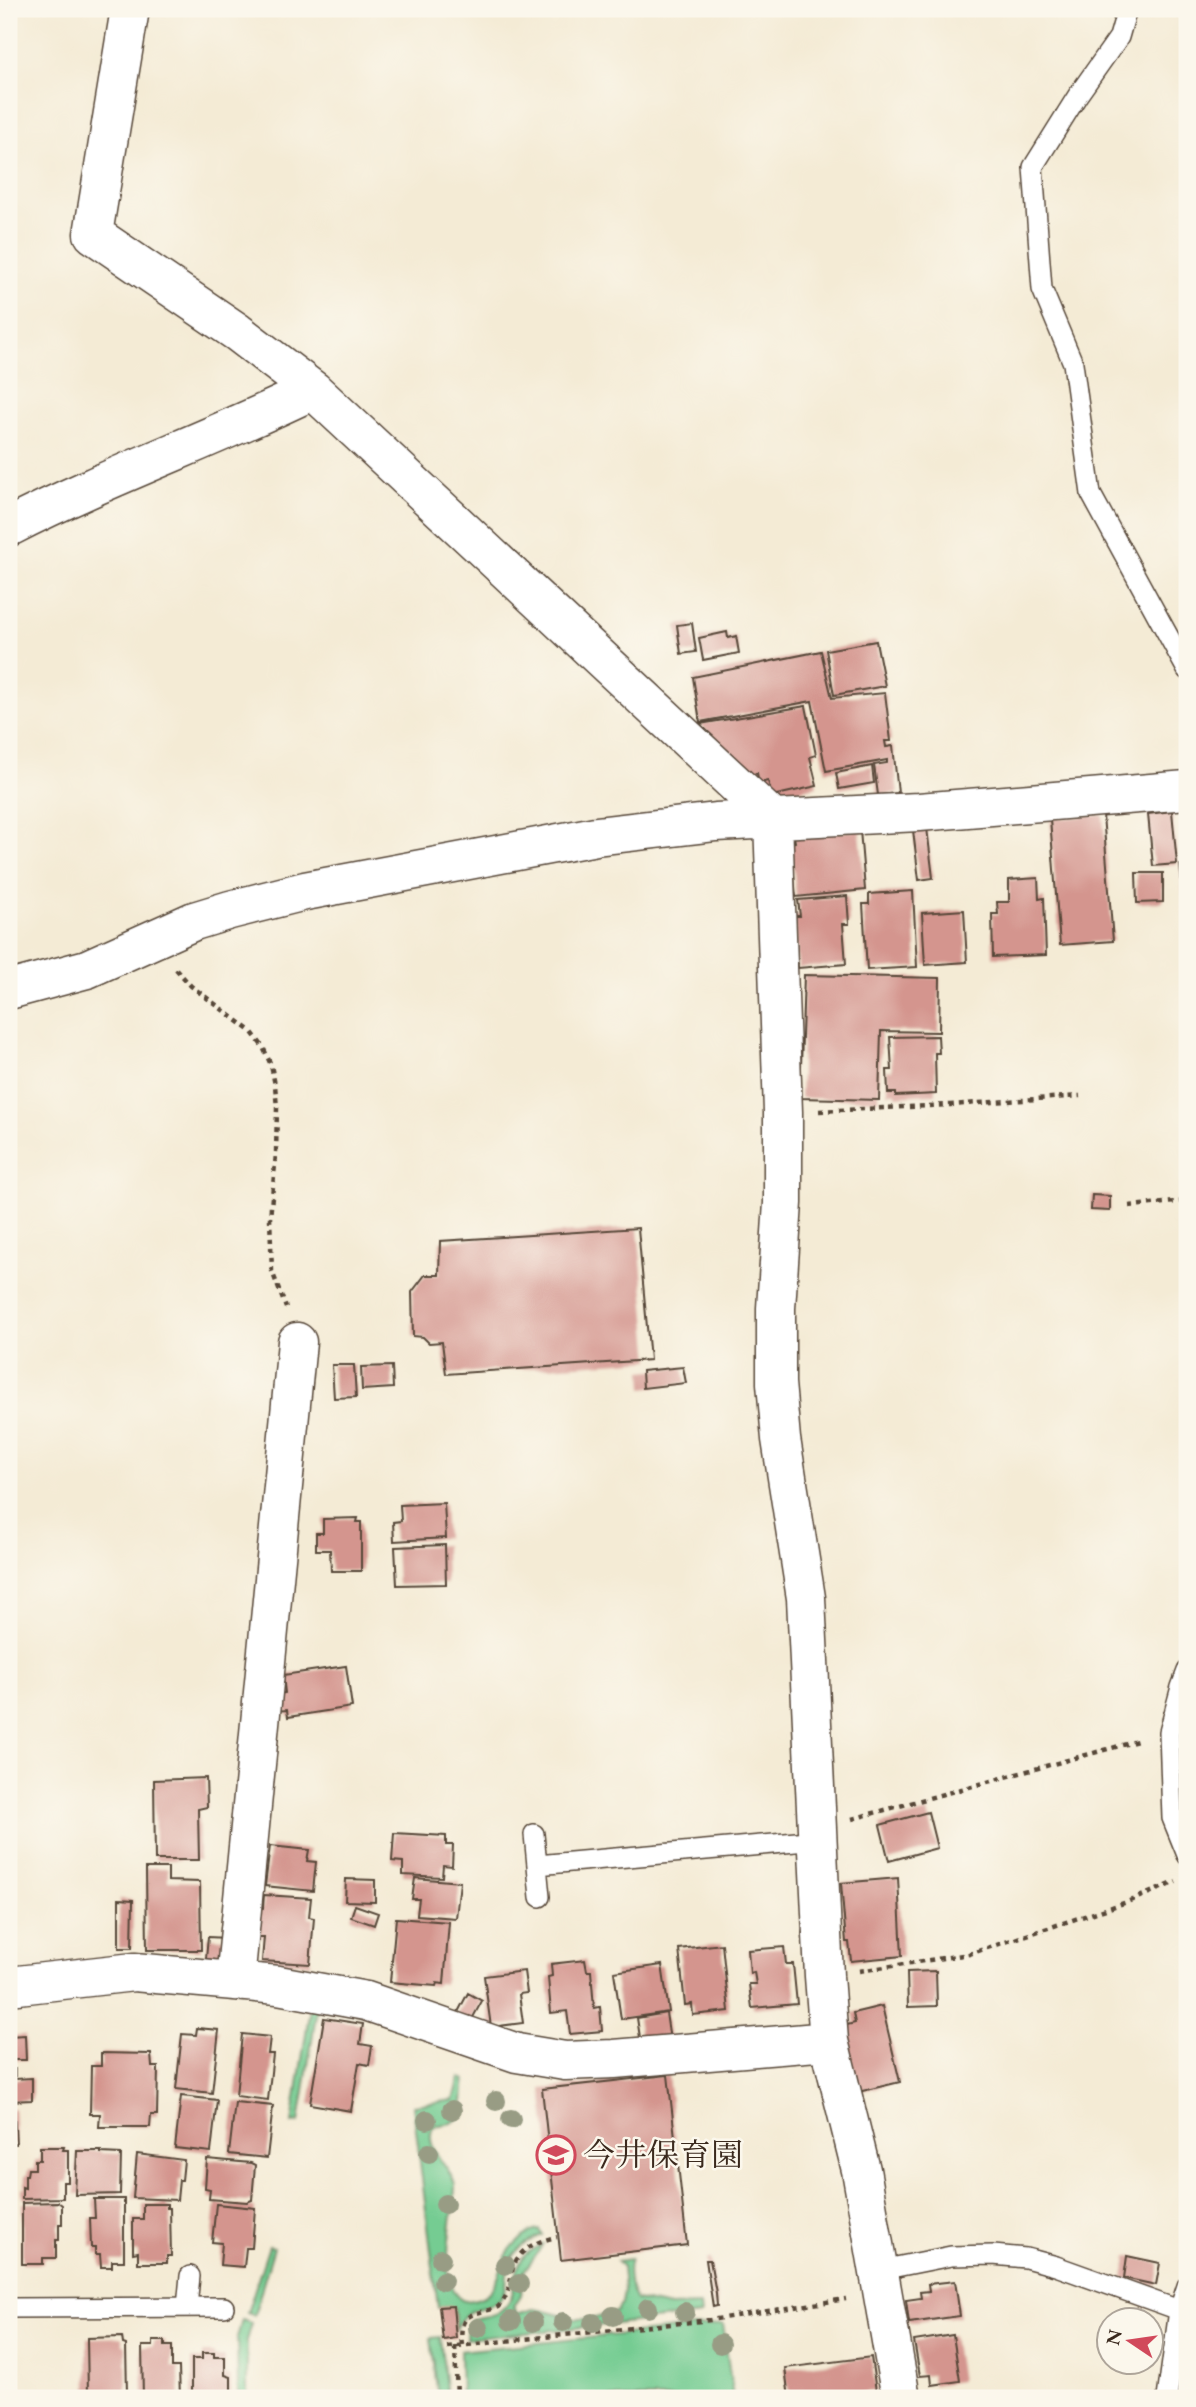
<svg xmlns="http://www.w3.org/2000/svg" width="1196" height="2407" font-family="'EB Garamond','Noto Serif JP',serif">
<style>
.green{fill:#75cc92;stroke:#587b58;stroke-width:2}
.building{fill:#d4958e}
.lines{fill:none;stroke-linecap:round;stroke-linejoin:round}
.service-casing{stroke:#574739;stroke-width:22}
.minor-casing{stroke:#574739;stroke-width:41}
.path{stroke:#574739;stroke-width:4.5;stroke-dasharray:5 5;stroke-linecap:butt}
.service{stroke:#fff;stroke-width:19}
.minor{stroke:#fff;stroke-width:38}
.tree{fill:#989c84}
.labels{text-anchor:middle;stroke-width:5;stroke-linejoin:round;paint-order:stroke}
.poi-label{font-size:32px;fill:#3b2a1e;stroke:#fbf7ec;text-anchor:start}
</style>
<rect width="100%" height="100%" fill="#fbf7ec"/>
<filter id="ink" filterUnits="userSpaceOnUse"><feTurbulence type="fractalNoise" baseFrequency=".0143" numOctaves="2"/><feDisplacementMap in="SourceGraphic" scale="14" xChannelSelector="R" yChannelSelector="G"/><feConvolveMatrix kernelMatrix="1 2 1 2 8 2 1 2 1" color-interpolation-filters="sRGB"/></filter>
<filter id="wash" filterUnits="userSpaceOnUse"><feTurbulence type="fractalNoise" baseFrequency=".00686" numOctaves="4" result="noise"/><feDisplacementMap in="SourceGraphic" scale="28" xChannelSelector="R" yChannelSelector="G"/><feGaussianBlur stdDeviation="1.57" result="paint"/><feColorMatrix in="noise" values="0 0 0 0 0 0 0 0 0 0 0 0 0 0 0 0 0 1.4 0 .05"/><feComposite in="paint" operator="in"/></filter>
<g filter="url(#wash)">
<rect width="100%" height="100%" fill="#f4ebd5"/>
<!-- green -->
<path class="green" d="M311 2001 318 2002 299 2122 292 2123Z
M460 2077 465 2080C462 2093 467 2117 451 2123 445 2125 439 2124 433 2127 423 2148 449 2165 455 2184 456 2211 433 2288 464 2301 508 2300 492 2259 520 2240 526 2235 531 2230 540 2230L543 2235C526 2240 508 2256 507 2274 506 2282 507 2289 503 2295 489 2315 466 2300 456 2330L454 2307 438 2308 413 2105 454 2100Z
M543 2245 524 2271 521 2295 513 2306 517 2314 533 2309 541 2310 575 2319H592L616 2312 622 2304 624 2291 622 2267 617 2261 630 2259C626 2270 629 2290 636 2300L670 2307 700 2306 701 2315 466 2339C467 2308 483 2323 500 2311 526 2292 503 2257 543 2245Z
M269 2246 274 2247 254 2315 247 2313Z
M242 2320 252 2323 247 2341V2398H238L237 2338Z
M723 2324 733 2398H461L460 2351Z
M440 2337 447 2397 438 2398 431 2338Z"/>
<g id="blocks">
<!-- building -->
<path class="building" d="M692 623 696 652 681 654 677 625Z
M727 632 728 638 736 636 739 653 703 660 699 638Z
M876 641 885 686 834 695 826 650Z
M821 651 832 698 885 693 891 741H885L886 747 893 746 898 793 878 795 874 765 887 763V760L826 771 812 701 700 722 693 677Z
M806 706 816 755 810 757 817 786 772 796 768 781 759 783 757 773 750 775 700 724Z
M872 766 874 783 839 789 836 773Z
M1172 811 1177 864 1153 866 1148 814Z
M1103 815 1113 941 1060 945 1050 819Z
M927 828 933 878 919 880 913 830Z
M860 830 865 890 796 897 791 843 795 842 794 836Z
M1187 864V916H1185L1180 865Z
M1136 873H1163V902L1137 903Z
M1038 878 1039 899 1044 898 1046 955 993 957 992 914H998L997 902H1009V880Z
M913 891 917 967 867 970 863 904H869V894Z
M847 896 849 924H843L846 964 798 968 794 916H800L798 900Z
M964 910 967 962 925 965 922 913Z
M804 975 940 978 939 1032 881 1031 879 1100 800 1098Z
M938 1036 939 1053H935L936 1094 896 1096V1093H888L887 1070H892L890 1037Z
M1092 1195 1110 1196V1211L1091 1210Z
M638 1228 650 1360 446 1374 442 1342 429 1343 423 1337 413 1336 412 1292 425 1275H439L440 1241Z
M332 1365H354L356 1397 334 1398Z
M392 1366 393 1388 362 1390 361 1367Z
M683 1367 686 1383 643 1388 642 1371Z
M444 1503 446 1538 394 1541 393 1522 401 1521 400 1505Z
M358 1518 357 1522H361V1571H331L330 1550H316V1533H323V1519Z
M445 1545 446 1584 397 1585 395 1547Z
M346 1666 352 1707 288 1717 287 1710 275 1711 273 1695 285 1693 283 1675Z
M206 1778 207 1807 198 1809 199 1860H155L154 1780Z
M928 1812 937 1848 889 1861 880 1825Z
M394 1833 446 1836V1845H453L452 1866 443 1865 442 1877 403 1875V1862L392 1861Z
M270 1846 309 1850 307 1861 316 1862 313 1891 265 1886Z
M146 1868H168V1881L200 1882 201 1950H147Z
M415 1878 460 1882 456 1918 417 1915 419 1899H412Z
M898 1878 902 1956 851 1961 849 1942H846L841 1883Z
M346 1879 375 1880V1902L345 1901Z
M264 1895 311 1898 309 1917 314 1918 310 1964 262 1961 264 1937H252L254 1907 263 1908Z
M119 1899 133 1900 132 1948H119Z
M355 1905 378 1913 374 1925 351 1917Z
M396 1918 449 1922 444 1984 437 1983 436 1986 390 1982Z
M208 1937 226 1938 224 1961 206 1959Z
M722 1944 729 2011 693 2015 692 2004 685 2005 679 1949Z
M784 1947 786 1964H793L797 2004 752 2008 749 1984H756L754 1972 750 1973 748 1950Z
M585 1960 587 1971H591L594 2008 600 2007 602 2031 570 2034 567 2011 551 2013 548 1977 552 1976 551 1964Z
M662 1965 669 2012 621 2019 614 1972Z
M524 1971 527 1993 519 1994 523 2023 491 2027 484 1976Z
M936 1971 937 2006 908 2007 907 1972Z
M468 1993 482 2001 471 2021 457 2014Z
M882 2006 900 2082 858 2092 843 2026 855 2023 853 2013Z
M666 2013 670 2040 641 2044 637 2018Z
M324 2018 363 2024 360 2044 372 2046 369 2065 359 2063 351 2111 310 2104Z
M197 2028 219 2030 212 2093 176 2089 182 2034 196 2035Z
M242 2034 270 2037 268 2054H273L268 2100 236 2096Z
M25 2035 26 2060H9V2036Z
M101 2053 151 2054 152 2067H158L157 2115H151L150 2127H99L100 2114H90L91 2066H101Z
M9 2066H11V2069H15V2079L32 2078V2100L9 2101Z
M668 2075 687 2245 561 2260 542 2089Z
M181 2096 217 2100 211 2152 175 2148Z
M235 2102 273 2106 267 2158 229 2154Z
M9 2108H14L16 2144H9Z
M40 2147H64L63 2150H68V2182H63V2198L22 2199V2187L25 2188V2175H27L28 2169H35V2160H40Z
M77 2151H101V2153L121 2154 120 2194 75 2195Z
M137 2154 184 2160 182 2180H179L177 2200 133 2198Z
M9 2157H12L13 2175H9Z
M207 2159 251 2163 255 2165 252 2200 247 2202 209 2199 210 2189 205 2188Z
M94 2199H124V2261H112V2267H101L100 2254H95V2247H91L90 2218H95Z
M58 2202 62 2205V2224H59V2240H56V2258H43V2264H22V2203Z
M143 2204H167V2208H170L171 2256H167V2263H138V2252L133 2253V2219H143Z
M216 2204 255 2208 252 2248H246L244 2267 220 2265 222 2243 212 2242Z
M1127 2256 1160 2263 1156 2285 1124 2278Z
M706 2260H710L716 2293 717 2306 713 2307Z
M955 2281 960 2316 909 2323 906 2300 921 2298 920 2292 929 2291 928 2284Z
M453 2306 456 2338 443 2340 439 2307Z
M953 2335 960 2381 932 2385 931 2375 920 2376 914 2341Z
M122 2337 123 2344 126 2345 127 2393H123L121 2398 88 2396 87 2338Z
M153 2341H165V2346H172V2367H179L180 2398 143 2397 142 2346H153Z
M202 2353H214V2357H225V2375L231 2377V2398H192V2359H202Z
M871 2357 876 2391 842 2395V2398H789L785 2368Z
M1103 2392 1104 2398H1079L1078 2397Z"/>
</g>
</g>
<g filter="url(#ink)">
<use href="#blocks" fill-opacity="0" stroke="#574739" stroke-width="2"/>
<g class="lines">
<!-- service casing -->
<g class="service-casing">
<path id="service" d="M1127 9 1119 37 1078 95 1033 167 1042 289 1073 363 1091 494 1187 670
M1187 1671 1181 1687 1169 1732 1172 1818 1187 1855
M534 1834 540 1897
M537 1865 818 1840
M879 2275 896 2267 951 2256 993 2255 1026 2258 1056 2266 1179 2310
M187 2307 190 2276
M9 2308 224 2307
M1167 2398 1179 2310 1187 2286"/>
</g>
<!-- minor casing -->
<g class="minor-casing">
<path id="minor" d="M130 9 93 234 237 332 313 390 773 819 783 1112V1203L776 1308V1383L781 1439 806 1598 824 1976 829 2041 861 2170 901 2398
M9 527C108 476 213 439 313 390
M9 990 87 969 194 921 230 910 305 891 596 836 716 822 919 812 1187 790
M235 1981 297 1342
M9 1986 134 1972 278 1985 366 2001 517 2053 565 2061 614 2059 829 2041"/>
</g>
<!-- path -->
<path class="path" d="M176 969 191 986 251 1031 263 1047 271 1065 275 1085 277 1108 276 1154 270 1218 272 1271 286 1308
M819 1111 950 1105 1080 1096
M1129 1206 1187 1201
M852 1819 1141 1740
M859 1971 969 1954 1127 1902 1176 1882
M462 2345C458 2310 473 2316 498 2307 509 2295 509 2288 512 2272 516 2250 536 2241 557 2237
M455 2346 457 2398
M447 2347 710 2320 846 2299"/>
<!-- service -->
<use href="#service" class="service"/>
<!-- minor -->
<use href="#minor" class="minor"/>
</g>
<!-- trees -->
<g class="tree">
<circle cx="496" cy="2101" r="10"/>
<circle cx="452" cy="2110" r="10"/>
<circle cx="511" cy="2119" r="10"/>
<circle cx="427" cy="2120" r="10"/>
<circle cx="429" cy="2153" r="10"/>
<circle cx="445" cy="2204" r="10"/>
<circle cx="441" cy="2259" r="10"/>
<circle cx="505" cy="2265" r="10"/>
<circle cx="443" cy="2281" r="10"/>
<circle cx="519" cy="2284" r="10"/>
<circle cx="648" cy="2308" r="10"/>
<circle cx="685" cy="2312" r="10"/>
<circle cx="613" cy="2316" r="10"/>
<circle cx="511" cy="2321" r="10"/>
<circle cx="533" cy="2322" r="10"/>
<circle cx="563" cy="2322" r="10"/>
<circle cx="593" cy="2323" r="10"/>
<circle cx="478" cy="2328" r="10"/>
<circle cx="720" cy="2344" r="10"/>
</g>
</g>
<!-- icons -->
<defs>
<g id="school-ring" transform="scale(2.0125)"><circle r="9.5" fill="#fbf7ec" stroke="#d1495b" stroke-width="1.5"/><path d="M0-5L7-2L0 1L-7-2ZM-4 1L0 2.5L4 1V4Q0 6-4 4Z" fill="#d1495b"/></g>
</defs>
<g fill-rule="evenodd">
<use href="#school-ring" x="556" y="2155"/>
</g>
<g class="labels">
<!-- poi labels -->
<g class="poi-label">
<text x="583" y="2166">今井保育園</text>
</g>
</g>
<!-- margin -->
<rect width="1196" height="2407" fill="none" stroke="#fbf7ec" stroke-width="35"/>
<!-- north arrow -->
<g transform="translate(1130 2341) rotate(283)"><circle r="33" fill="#fbf7ec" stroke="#aea59a" stroke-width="2"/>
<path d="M0-5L12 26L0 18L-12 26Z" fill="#d1495b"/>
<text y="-10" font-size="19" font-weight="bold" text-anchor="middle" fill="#3b2a1e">N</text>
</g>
</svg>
